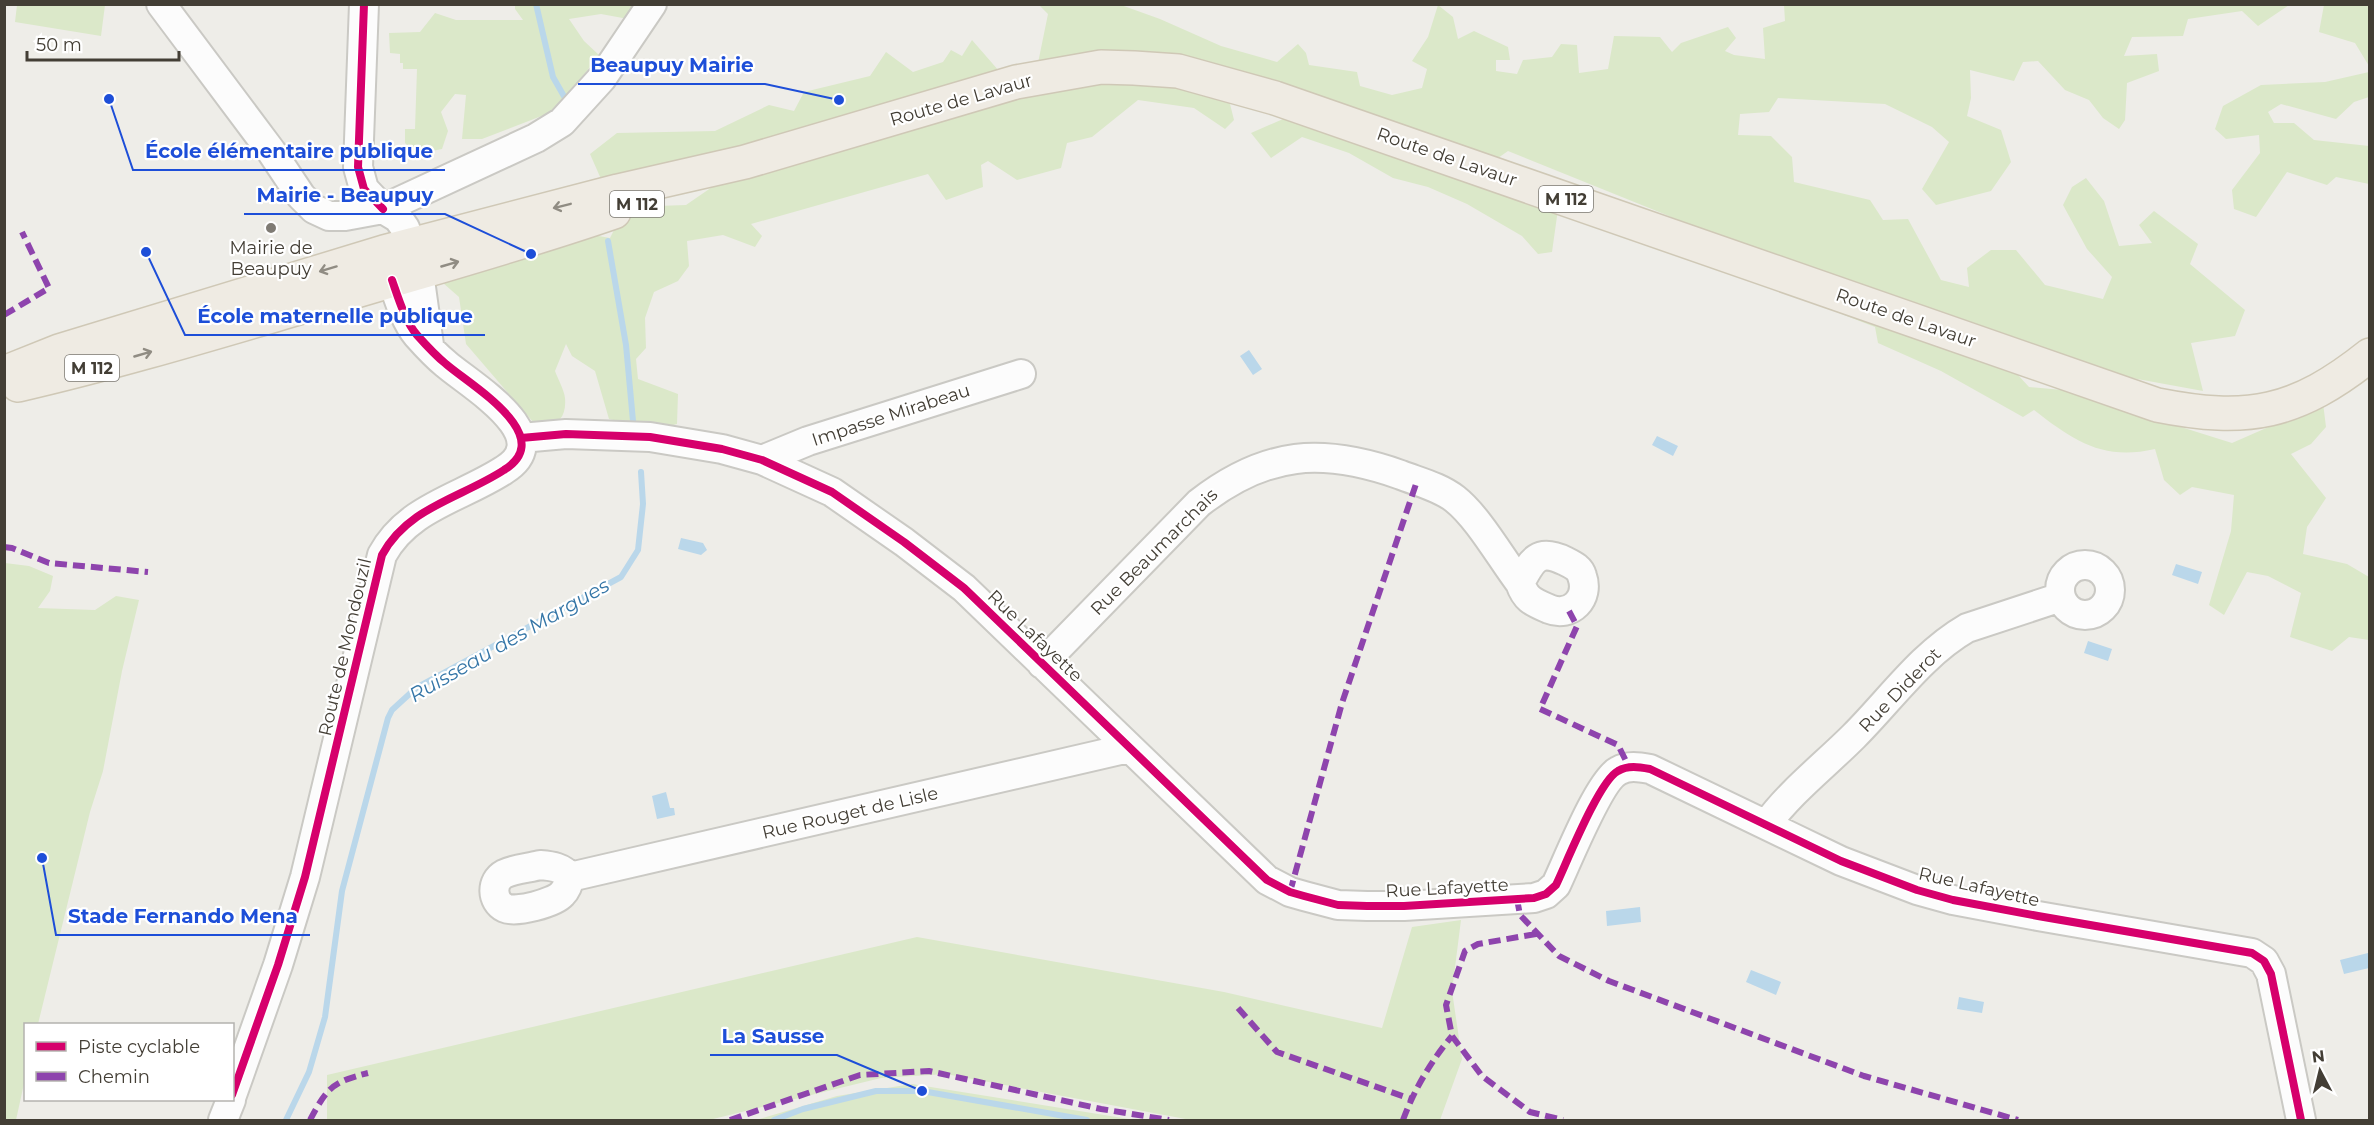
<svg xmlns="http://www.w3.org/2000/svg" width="2374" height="1125" font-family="Montserrat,sans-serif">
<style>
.green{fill:#dbe8c9}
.water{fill:#bad7ea}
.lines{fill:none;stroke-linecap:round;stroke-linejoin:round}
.stream{stroke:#bad7ea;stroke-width:6}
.minor-casing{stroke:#cac9c4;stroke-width:32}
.major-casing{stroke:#cfc8b6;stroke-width:36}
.minor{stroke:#fcfcfc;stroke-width:28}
.major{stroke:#efebe3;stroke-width:33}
.quiet{stroke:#8e44ad;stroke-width:6;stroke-dasharray:12 6;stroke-linecap:butt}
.cycleway-casing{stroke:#fff;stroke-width:11}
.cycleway{stroke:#d6006c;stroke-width:8}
.oneway{stroke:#908c83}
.poi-dot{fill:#7f7b74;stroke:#fff;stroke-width:2}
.labels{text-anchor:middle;stroke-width:4.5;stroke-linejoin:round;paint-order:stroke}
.shield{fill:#fff;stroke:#7b7872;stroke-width:1.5}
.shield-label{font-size:16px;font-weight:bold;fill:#433e35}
.street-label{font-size:18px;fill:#433e35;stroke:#fff}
.poi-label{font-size:18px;fill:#433e35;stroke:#fff}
.water-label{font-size:20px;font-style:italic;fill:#3576a7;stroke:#fff}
.leader{fill:none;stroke:#1d4ed8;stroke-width:2}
.callout-dot{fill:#1d4ed8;stroke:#fff;stroke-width:2}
.callout-label{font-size:20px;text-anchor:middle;font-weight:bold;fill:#1d4ed8;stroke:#fff;stroke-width:4.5;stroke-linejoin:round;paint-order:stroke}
</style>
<rect width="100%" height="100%" fill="#eeede8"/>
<!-- green -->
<path class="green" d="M17 5H105L101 36 15 22Z
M515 5H641L639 21 601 14 569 19 584 41 599 55 557 110 482 139H462L466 95 455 94 441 112 448 131 442 149 417 154 405 143V129H415L417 69H403V63H400V54L390 53 389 33 420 32 435 13 456 20H523L515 9Z
M1039 5H1121L1160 19 1221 46 1277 62 1298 44 1306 53 1309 65 1357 72 1360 86 1392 95 1422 88 1427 69 1412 61 1428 37 1438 5 1453 17 1458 39 1474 31 1508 47 1510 60H1496V71L1517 74 1523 60 1552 57 1561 44 1577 45 1579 73 1608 69 1614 36 1660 37 1672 52 1681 43 1728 27 1736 38 1725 51 1734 55 1765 59 1763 28 1785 21 1784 5H2289L2258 26 2242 11 2188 19 2183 36 2132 37 2124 56 2157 54 2159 71 2127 83 2125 120 2119 129 2103 118 2089 100 2065 90 2038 61 2023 62 2014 81 1970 70 1971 98 1967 116 2001 130 2011 162 1991 191 1936 205 1922 189 1949 142 1932 127 1885 104 1778 98 1769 112 1740 114 1738 135 1771 136 1792 157 1794 182 1870 200 1883 220 1908 219 1941 280 1969 287 1967 268 1991 250H2016L2045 285 2103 299 2112 277 2087 249 2063 205 2072 187 2086 178 2104 201 2119 246 2152 243 2139 225 2154 211 2198 244 2190 264 2245 310 2235 336 2191 343 2203 391 2099 372 2018 375 2029 387 2063 390 2232 443 2323 403 2326 427 2311 444 2291 454 2326 498 2307 527 2303 554 2347 564 2369 577V640L2349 637 2332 651 2290 637 2301 593 2268 576 2247 572 2224 615 2209 605 2231 531 2234 495 2192 487 2180 495 2164 480 2155 449C2103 461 2074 441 2034 410L2023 417 1941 371 1878 343 1875 327 1844 315 1669 216 1508 151 1498 158 1508 175 1559 202 1552 252 1538 254 1522 236 1467 204 1428 187 1393 178 1349 153 1302 137 1271 158 1251 133 1299 112 1229 100 1234 120 1225 129 1194 108 1138 100 1092 137 1067 143 1061 168 1017 180 988 161 981 165 983 187 946 200 928 174 751 224 762 236 755 247 723 235 687 241 689 266 678 281 654 292 645 318 646 348 636 359 638 379 678 394 677 424 654 430 609 419 595 371 572 356 566 344 555 371C558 379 564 390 565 398 567 421 553 430 533 422L466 344 459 297 443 283 582 233 610 238 620 218 657 206 686 205 715 185 685 169 657 165 625 181 601 179 590 154 617 133 715 131 769 105 794 111 804 92 870 76 886 52 913 72 943 62 951 50 962 56 972 40 999 71 1038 63 1048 14Z
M2324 5H2369V66L2355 43 2319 32Z
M2369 72V97L2354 102 2336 119 2281 104 2268 112 2274 123H2294L2314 140 2369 146V184L2336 177 2327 185 2287 172 2256 217 2234 209 2232 190 2260 153 2259 135 2226 139 2215 129 2223 106 2261 85 2325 82Z
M5 563 29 566 53 576 50 591 38 608 95 610 116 596 139 600 122 671 103 771 90 812 38 1024H26L25 1079 16 1120H4Z
M1461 920 1452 991 1462 1059 1440 1120H1191L946 1074 881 1078 709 1120H327V1075L917 937 1224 992 1382 1028 1412 927Z
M912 1084 1135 1120H756L837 1096Z"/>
<!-- water -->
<path class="water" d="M1249 350 1262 369 1253 375 1240 356Z
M1657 436 1678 446 1673 456 1652 445Z
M681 538 703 543 707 550 701 555 678 549Z
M2176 564 2202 572 2198 584 2172 575Z
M2088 641 2112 649 2108 661 2084 653Z
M666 792 670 808H674L675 815 657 819 652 796Z
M1640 907 1641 922 1607 926 1606 911Z
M2368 953 2369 968 2344 974 2340 960Z
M1751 970 1781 982 1776 995 1746 982Z
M1959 997 1984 1002 1982 1013 1957 1009Z"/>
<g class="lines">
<!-- stream -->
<path class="stream" d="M536 4 553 77 565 98
M608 241 626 345 633 421
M286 1120 309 1072 325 1017 342 891 388 718 392 710 416 688 621 577 638 550 643 504 641 472
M774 1120 803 1109 876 1091H922L1087 1120"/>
<!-- minor casing -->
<g class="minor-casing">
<path id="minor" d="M161 4 271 151 301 196 314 209 329 216H345L383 209 536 138 562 122 602 78 652 4
M364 4 358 167 364 189 383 209 398 218 405 228 411 245
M419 273 429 345
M521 438 566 434 650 437 722 449 762 460 832 492 904 542 964 588 1267 880 1290 892 1304 896 1338 905 1367 906H1404L1534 898 1546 894 1556 885C1567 862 1599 781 1618 771 1628 765 1639 767 1650 769L1841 861 1917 890 1953 900 2038 916 2252 953 2264 961 2271 974 2301 1120
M762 460 808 441 1021 374
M2060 590a25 25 0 1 1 50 0a25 25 0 1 1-50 0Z
M1042 664 1199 503C1266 451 1322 447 1401 475 1419 482 1440 487 1455 499 1478 517 1501 558 1520 583 1526 600 1533 602 1549 609 1571 618 1590 598 1582 576 1580 568 1573 565 1565 561 1538 548 1532 560 1520 583
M1766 825C1791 791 1824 766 1854 736 1890 700 1922 654 1967 628L2061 597
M540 865C552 866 562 867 570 877 568 884 567 889 562 894 554 903 516 913 505 908 491 901 491 881 504 874 514 869 529 868 540 865Z
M570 877 1129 748
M232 1095 278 965 305 877 382 555C408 507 461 498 504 470 559 436 470 385 446 364 436 356 425 344 417 335 405 321 398 297 392 280
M223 1120 231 1100"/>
</g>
<!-- major casing -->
<g class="major-casing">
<path id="major" d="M4 373 59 351 384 252 618 191 745 162 1016 82 1101 67 1134 68 1178 71 1275 98 2157 405C2248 423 2296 414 2370 355
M18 385C122 361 223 330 326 300 422 271 519 245 614 212"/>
</g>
<!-- minor -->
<use href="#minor" class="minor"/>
<!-- major -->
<use href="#major" class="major"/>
<!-- quiet -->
<path class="quiet" d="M4 315 49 288 22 232
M4 547 12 548 49 563 148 572
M1569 611 1577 626 1540 709 1618 745 1629 767
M1290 892 1342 703 1417 481
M1517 899 1520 915 1559 956 1609 981 1864 1076 2018 1120
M1536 934 1478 944 1465 951 1446 1005 1452 1036 1482 1076 1530 1112 1563 1120
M1238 1008 1277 1052 1411 1099
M310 1120C327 1088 332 1082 368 1073
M730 1120 860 1075 929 1071 1101 1109 1169 1120
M1403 1120C1414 1090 1431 1061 1452 1036"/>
<!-- cycleway casing -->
<g class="cycleway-casing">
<path id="cycleway" d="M364 4 358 167 364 189 383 209
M521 438 566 434 650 437 722 449 762 460 832 492 904 542 964 588 1267 880 1290 892 1304 896 1338 905 1367 906H1404L1534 898 1546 894 1556 885C1567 862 1599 781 1618 771 1628 765 1639 767 1650 769L1841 861 1917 890 1953 900 2038 916 2252 953 2264 961 2271 974 2301 1120
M232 1095 278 965 305 877 382 555C408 507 461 498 504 470 559 436 470 385 446 364 436 356 425 344 417 335 405 321 398 297 392 280"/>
</g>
<!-- cycleway -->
<use href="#cycleway" class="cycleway"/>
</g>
<!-- one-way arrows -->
<defs><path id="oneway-shaft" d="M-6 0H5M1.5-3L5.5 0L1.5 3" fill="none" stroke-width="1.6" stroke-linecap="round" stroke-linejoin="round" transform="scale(1.5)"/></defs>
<g class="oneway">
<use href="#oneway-shaft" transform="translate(562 206) rotate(166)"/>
<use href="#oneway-shaft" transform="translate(450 264) rotate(-16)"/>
<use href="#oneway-shaft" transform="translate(328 269) rotate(163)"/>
<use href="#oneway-shaft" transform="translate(143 354) rotate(-16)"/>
</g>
<!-- markers -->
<circle class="poi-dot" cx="271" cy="228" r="6"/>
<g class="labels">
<!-- shield labels -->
<g class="shield">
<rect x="1539" y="186" width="54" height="26" rx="4.5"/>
<rect x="610" y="191" width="54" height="26" rx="4.5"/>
<rect x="65" y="355" width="54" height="26" rx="4.5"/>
</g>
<g class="shield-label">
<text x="1566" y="205">M 112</text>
<text x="637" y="210">M 112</text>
<text x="92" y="374">M 112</text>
</g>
<!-- street labels -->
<g class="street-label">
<text transform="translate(961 100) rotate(-16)" y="6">Route de Lavaur</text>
<text transform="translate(1447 157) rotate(19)" y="6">Route de Lavaur</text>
<text transform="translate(1906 318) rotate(19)" y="6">Route de Lavaur</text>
<text transform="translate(891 415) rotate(-18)" y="6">Impasse Mirabeau</text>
<text transform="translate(1154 552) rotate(-45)" y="6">Rue Beaumarchais</text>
<text transform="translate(1035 636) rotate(44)" y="6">Rue Lafayette</text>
<text transform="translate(345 647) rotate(-77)" y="6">Route de Mondouzil</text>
<text transform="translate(1900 690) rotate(-46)" y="6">Rue Diderot</text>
<text transform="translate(850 813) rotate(-13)" y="6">Rue Rouget de Lisle</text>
<text transform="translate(1979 887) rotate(13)" y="6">Rue Lafayette</text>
<text transform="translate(1447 888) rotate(-3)" y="6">Rue Lafayette</text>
</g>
<!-- poi labels -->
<g class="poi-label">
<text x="271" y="254">Mairie de<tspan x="271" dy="21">Beaupuy</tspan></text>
</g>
<!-- water labels -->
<g class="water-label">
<text transform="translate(509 640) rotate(-30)" y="7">Ruisseau des Margues</text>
</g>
</g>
<!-- callouts -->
<path class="leader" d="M839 100L765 84H578M109 99L133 170H445M531 254L445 214H244M146 252L185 335H485M42 858L56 935H310M922 1091L837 1055H710"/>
<g class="callout-dot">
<circle cx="839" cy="100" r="6"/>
<circle cx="109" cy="99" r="6"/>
<circle cx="531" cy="254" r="6"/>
<circle cx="146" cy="252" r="6"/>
<circle cx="42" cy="858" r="6"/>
<circle cx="922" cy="1091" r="6"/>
</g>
<g class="callout-label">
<text x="672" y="72">Beaupuy Mairie</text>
<text x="289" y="158">École élémentaire publique</text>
<text x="345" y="202">Mairie - Beaupuy</text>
<text x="335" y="323">École maternelle publique</text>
<text x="183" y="923">Stade Fernando Mena</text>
<text x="773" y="1043">La Sausse</text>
</g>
<!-- border -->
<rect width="2374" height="1125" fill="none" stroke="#433e35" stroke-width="12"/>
<!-- legend -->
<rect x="24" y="1023" width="210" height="78" fill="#ffffff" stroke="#b4b2ae" stroke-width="1.5"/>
<rect x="36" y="1042" width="30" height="9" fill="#d6006c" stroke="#b4b2ae" stroke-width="1.5"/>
<text x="78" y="1053" font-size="18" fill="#433e35">Piste cyclable</text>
<rect x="36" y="1072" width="30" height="9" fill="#8e44ad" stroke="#b4b2ae" stroke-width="1.5"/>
<text x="78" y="1083" font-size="18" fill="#433e35">Chemin</text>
<!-- north arrow -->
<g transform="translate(2320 1071) rotate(353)" stroke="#ffffff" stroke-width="4.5" paint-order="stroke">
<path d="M0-4.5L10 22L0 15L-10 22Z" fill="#433e35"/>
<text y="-9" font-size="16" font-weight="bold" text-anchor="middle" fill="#433e35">N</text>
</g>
<!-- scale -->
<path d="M27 51v9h152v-9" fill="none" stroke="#433e35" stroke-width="3"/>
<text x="36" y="51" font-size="18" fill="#433e35" stroke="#ffffff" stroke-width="4.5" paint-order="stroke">50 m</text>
</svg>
